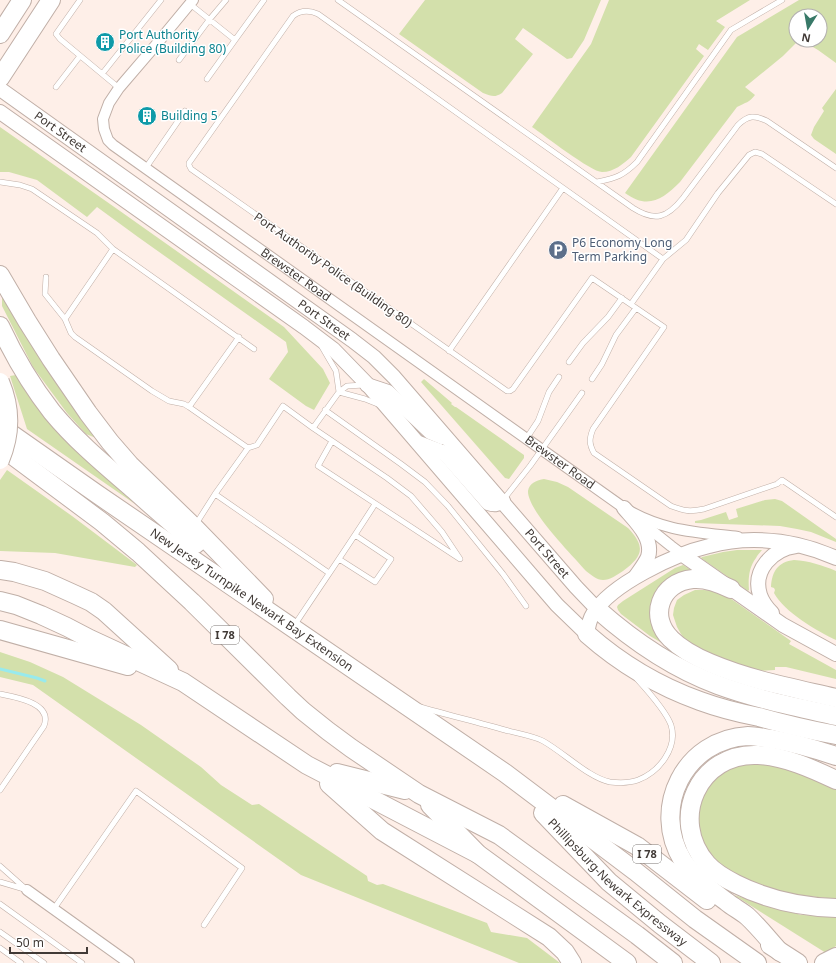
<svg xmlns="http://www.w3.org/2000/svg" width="836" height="963" font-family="'Noto Sans',sans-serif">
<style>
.green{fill:#d3e0ab}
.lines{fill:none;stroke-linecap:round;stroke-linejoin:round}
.stream{stroke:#98eaed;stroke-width:3}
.lane-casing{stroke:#c0afa7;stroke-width:6}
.street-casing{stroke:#c0afa7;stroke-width:12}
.secondary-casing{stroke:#c0afa7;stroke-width:16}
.highway-casing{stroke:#c0afa7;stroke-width:20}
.lane{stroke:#fff;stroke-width:5}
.street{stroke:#fff;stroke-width:10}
.secondary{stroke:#fff;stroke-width:14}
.highway{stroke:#fff;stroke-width:18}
.highway-bridge-casing{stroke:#c0afa7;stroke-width:20;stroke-linecap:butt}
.highway-bridge{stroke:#fff;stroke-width:18}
.labels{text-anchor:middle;stroke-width:3;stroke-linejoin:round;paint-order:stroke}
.shield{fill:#fff;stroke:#7a7572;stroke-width:1}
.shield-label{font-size:11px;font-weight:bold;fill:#413a36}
.culture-label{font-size:12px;fill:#0d838f;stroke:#fff;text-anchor:start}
.street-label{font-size:12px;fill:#413a36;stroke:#fff}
.service-label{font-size:12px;fill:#4e5e75;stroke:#fff;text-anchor:start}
</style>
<rect width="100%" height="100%" fill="#feefe8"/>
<!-- green -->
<path class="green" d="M425 0H601L584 40 572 58 567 59 523 28 515 39 533 54 502 93C494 98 492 96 483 93L399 34Z
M609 0H750L716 21 725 27 708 50 699 44 696 49 704 56 631 157C623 164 614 172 602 172 591 172 544 135 532 127L591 44Z
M799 0H836V63L818 50 801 40H820V16H796V40H799L783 56 745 87 755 95C749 103 746 102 737 107L680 182C663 199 648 210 625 193L737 37Z
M836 89V154L814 139 811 135 814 127 824 111 822 108Z
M0 127 120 211 284 327 323 369 330 383 314 410 306 406 269 379 288 352 286 342 138 237 97 207 87 217 37 180 9 172H0Z
M2 287 101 440 86 434 67 413 33 367 2 306Z
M16 375 116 486 135 504 27 429 10 376Z
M424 379 452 403 451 404 455 407H456L524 455V458L509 479 505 478 421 382Z
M7 470 72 516 137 565 135 567 55 553 0 551V480Z
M544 479 557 482 568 487 628 528C646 547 643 556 623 571 617 575 610 580 603 580 597 580 591 575 586 571 573 556 527 510 528 491 529 483 537 480 544 479Z
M775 499 782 501 836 539V542L811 532 797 529 780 526 695 523V521L701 520 726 512 729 520 738 517 736 509 765 500Z
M737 550H762C760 553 757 555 756 558 749 567 748 579 749 590L748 591 701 558 702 557 723 552Z
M794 560C809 561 822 565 836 571V640C817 631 784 612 774 593L775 590 774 588 771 587C772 571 778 562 794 560Z
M683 565 691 570 678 573 669 578 667 646 650 636 621 614 618 610 617 607 618 605 623 601 675 568Z
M695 590C706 590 717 590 727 596L791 641 789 644 836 670V679L786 667H775V670L756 671 719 658 688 643 681 634 677 627 673 615 674 608 677 600 684 595Z
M0 652 30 662 63 677 141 725 201 767 221 785 252 805 259 804 367 876 368 881 377 885 383 884 487 923 491 932 527 938 560 963H519L301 875 33 685 0 677Z
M751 760 787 766 836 787V899L781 893 729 874 705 850 696 821 701 798 722 770Z
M734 895 801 915 836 916V946L826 953Z"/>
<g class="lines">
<!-- stream -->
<path class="stream" d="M0 669 37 678 45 681"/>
<!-- lane casing -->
<g class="lane-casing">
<path id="lane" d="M80 0 56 34 60 39 119 88
M338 0 633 208C655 222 667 218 683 198L738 125C748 115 755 115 767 121L836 168
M190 4 235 40 264 0
M179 60 209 20 226 0
M102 74 161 0
M207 79 235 40
M56 87 80 56
M145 169 185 111
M0 182 20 185 32 189 97 233 113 249 254 349
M597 182C616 178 623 176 637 162L731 30 782 0
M113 249 65 319 71 333 75 337 152 391 169 401 184 404 189 407 248 448
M663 259 318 14C309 10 301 10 293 16L189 163V165L191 169 507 391H510L513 389 592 278 664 327 593 429C589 439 589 444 594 453L671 506C685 511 689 512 704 509L777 484 782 480 836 517
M46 277 45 294 65 319
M631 304 663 259 686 240 718 193 749 155 755 152 762 154 836 204
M322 347 336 371 339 392
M449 351 563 188
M569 362 583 343 608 317 622 298
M592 379 602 364 616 335 636 308
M339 392 365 399 380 405
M189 407 239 337
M325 410 401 464 425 482 448 506 503 574 526 606
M313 428 339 392 347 386 364 385
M526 439 538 421 549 392 559 377
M215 494 248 448 257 445 283 406 313 428 387 478 411 496 442 532 460 559 318 466 332 441
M503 500 530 466 582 393
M196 524 215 494 329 573
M339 559 375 582 391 559 355 535
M294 626C321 585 349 545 375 504
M0 694C15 697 53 703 44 726L0 790
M420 707C448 715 477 722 505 730 516 733 534 736 543 741 563 752 589 778 610 782 619 783 630 783 638 780 659 772 678 748 671 725 666 711 647 690 637 679
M0 866 27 890
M0 882 24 889
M0 904 82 963
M53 910 136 791 242 868 204 925
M0 932 44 963
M0 948 21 963"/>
</g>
<!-- street casing -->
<g class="street-casing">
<g id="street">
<path id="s1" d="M193 0 155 46 119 88 109 103 103 119 104 129 108 140 113 145 624 508C662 531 695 532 738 537"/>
<path d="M641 522 671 546 683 555"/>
<path d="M27 890 129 963"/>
</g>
</g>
<!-- secondary casing -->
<g class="secondary-casing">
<g id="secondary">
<path id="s2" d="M0 89 352 340 374 357 394 377 576 587 597 609"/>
<path d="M0 112 304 327 333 349 367 384 557 605 587 634"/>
<path d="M367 385 388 392 430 432 442 437"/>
<path d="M419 443 440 451 444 453 488 503C494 505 497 505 503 501"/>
<path d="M624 508C635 521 654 538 648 557 645 564 640 570 636 576"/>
<path d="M683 555 783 625 836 654"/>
<path d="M772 613C767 608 762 601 760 595 752 570 773 549 796 546"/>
<path d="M587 634C588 627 589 620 593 614 611 584 675 554 709 546 723 542 739 540 754 540 782 540 810 546 836 558"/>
</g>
</g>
<!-- highway casing -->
<g class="highway-casing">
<g id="highway">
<path d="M0 34 22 0"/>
<path d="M0 78 51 0"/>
<path d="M0 275 27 321 51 359 88 413 110 442 130 465 194 527 264 599"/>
<path d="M0 326C14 356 31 385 52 412 76 441 105 465 134 490 154 508 175 526 196 544"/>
<path id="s3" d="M0 426 97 494 505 773 635 871 695 919 757 963"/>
<path d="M0 446 102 522 138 552 192 602 288 697 303 711 328 731 351 748 419 794 499 835 637 935 673 963"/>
<path d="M0 570 14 572 45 581 76 595 91 602 104 611 169 670"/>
<path d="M731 589C719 583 706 578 693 579 660 582 648 617 671 639 682 650 696 657 710 663 750 680 793 688 836 698"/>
<path d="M0 601 16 605 41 615 67 627 90 639 183 682 307 765 478 854"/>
<path d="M597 609C633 641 672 668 718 685 756 699 796 707 836 716"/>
<path d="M0 630 128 666"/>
<path d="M587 634C621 664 658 686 700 701 719 708 739 713 759 717 784 724 810 730 836 735"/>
<path d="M337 773 405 790"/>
<path d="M836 780C813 769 784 756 758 755 699 752 668 819 707 864 715 873 726 879 736 884 768 900 801 907 836 908"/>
<path d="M329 784 382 831 549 937 565 952 572 963"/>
<path d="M430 805 478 854 627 963"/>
<path d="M563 805 637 846 707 900"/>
<path id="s4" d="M543 813 609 882 660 924 711 963"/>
<path d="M770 945 798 963"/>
<path d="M780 952C769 940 759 927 747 916 741 911 733 907 727 902 711 890 694 878 683 861 650 808 685 739 748 736 756 736 764 738 772 739 794 743 815 749 836 756"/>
<path d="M824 963 836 957"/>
</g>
</g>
<!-- lane -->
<use href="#lane" class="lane"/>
<!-- street -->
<use href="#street" class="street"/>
<!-- secondary -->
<use href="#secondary" class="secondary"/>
<!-- highway -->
<use href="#highway" class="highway"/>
<!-- highway-bridge casing -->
<g class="highway-bridge-casing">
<path id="highway-bridge" d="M0 382C11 408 11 434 0 460"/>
</g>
<!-- highway-bridge -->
<use href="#highway-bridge" class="highway-bridge"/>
</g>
<!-- icons -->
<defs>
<g id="building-disc" transform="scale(1)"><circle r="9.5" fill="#0f9aa8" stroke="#fff"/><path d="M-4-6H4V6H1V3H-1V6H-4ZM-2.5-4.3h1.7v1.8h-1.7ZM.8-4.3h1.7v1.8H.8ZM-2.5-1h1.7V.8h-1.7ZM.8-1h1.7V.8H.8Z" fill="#fff"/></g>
<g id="parking-disc" transform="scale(1)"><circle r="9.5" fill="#5c6f8a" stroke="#fff"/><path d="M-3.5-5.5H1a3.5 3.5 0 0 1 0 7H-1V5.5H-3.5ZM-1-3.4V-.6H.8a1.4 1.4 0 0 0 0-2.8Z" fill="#fff"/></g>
</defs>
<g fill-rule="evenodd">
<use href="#building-disc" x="105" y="42"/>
<use href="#building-disc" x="147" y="116"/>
<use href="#parking-disc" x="558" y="250"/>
</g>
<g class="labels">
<!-- shield labels -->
<g class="shield">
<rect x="211" y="626" width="28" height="18" rx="3"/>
<rect x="633" y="845" width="28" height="18" rx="3"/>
</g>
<g class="shield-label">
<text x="225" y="639">I 78</text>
<text x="647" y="858">I 78</text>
</g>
<!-- culture labels -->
<g class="culture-label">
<text x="119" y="39">Port Authority<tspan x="119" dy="14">Police (Building 80)</tspan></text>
<text x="161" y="120">Building 5</text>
</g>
<!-- street labels -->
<g class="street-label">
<text dy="4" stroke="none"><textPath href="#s2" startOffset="74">Port Street</textPath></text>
<text transform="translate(333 270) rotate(35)" y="4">Port Authority Police (Building 80)</text>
<text dy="4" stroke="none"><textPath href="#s1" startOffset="403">Brewster Road</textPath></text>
<text dy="4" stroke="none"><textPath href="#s2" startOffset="398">Port Street</textPath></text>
<text dy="4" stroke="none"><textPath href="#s1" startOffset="727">Brewster Road</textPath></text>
<text dy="4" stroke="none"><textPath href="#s2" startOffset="722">Port Street</textPath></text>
<text dy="4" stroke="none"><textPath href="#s3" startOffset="306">New Jersey Turnpike Newark Bay Extension</textPath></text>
<text dy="4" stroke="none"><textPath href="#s4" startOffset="102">Phillipsburg-Newark Expressway</textPath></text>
</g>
<!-- service labels -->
<g class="service-label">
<text x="572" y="247">P6 Economy Long<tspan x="572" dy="14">Term Parking</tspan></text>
</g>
</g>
<!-- north arrow -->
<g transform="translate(808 28) rotate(191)"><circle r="19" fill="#ffffff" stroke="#b3b0af"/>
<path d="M0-3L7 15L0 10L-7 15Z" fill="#387968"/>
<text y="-6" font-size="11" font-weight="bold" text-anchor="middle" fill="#413a36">N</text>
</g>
<!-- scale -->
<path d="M10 947v6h77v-6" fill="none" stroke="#413a36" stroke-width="2"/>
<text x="16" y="947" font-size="12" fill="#413a36" stroke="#ffffff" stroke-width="3" paint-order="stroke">50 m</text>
</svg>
